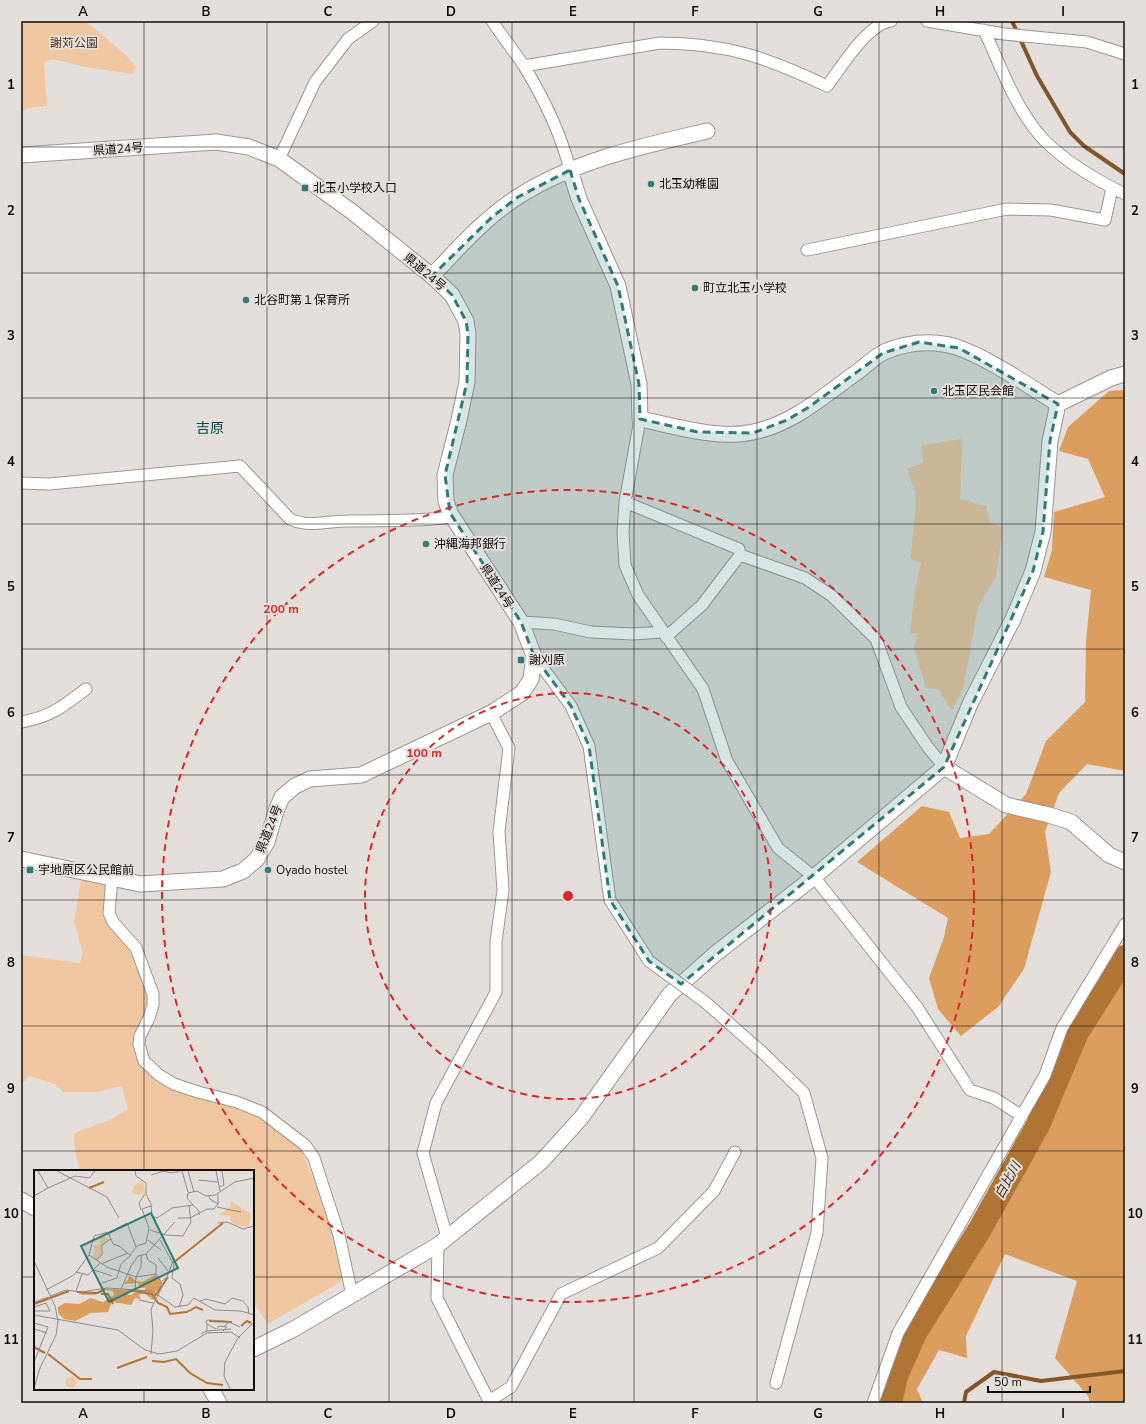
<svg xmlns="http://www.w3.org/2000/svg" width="1146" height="1424" font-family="'Nunito Sans','Noto Sans JP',sans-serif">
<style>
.green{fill:#efc69f}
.forest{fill:#db9d5e}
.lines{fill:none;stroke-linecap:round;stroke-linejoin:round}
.stream{stroke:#805528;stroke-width:4}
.river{stroke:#b07434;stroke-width:24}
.street-casing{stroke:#9a9692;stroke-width:13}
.secondary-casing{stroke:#9a9692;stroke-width:17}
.street{stroke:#fff;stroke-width:11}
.secondary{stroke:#fff;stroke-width:15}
.street-bridge-casing{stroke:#9a9692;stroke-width:13;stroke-linecap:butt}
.street-bridge{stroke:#fff;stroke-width:11}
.marked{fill:#317a76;fill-opacity:0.2;stroke:#317a76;stroke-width:3;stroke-dasharray:8 5;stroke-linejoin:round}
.grid{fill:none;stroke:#0f0d0c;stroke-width:1;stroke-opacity:0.55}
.ring{fill:none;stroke:#d62828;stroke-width:2;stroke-dasharray:7 5}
.poi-dot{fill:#317a76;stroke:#e3deda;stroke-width:1.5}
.labels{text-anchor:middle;stroke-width:4;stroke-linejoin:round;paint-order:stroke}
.park-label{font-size:12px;fill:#50351a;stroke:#e3deda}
.street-label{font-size:12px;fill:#0f0d0c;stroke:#e3deda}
.poi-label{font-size:12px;fill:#0f0d0c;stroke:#e3deda;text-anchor:start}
.water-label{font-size:13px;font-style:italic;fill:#3e2509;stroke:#e3deda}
.quarter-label{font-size:14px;fill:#044643;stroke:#e3deda}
.inset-river{fill:none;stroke:#b07434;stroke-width:2}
.inset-road{fill:none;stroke:#8e8a88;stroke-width:1}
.view{fill:#317a76;fill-opacity:0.15;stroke:#317a76;stroke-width:2}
.inset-edge{fill:none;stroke:#0f0d0c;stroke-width:2}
.centre{fill:#d62828;stroke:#e3deda;stroke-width:2}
.ring-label{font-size:12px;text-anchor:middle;font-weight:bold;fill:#d62828;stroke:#e3deda;stroke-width:4;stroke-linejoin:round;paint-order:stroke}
.neatline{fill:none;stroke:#0f0d0c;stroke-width:1.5}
.grid-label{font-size:13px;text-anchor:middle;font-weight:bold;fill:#0f0d0c}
</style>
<rect width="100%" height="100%" fill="#e3deda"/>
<!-- green -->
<path class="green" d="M21 21H85L125 54 136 67 133 74 85 67 53 59 44 62 47 106 27 108 21 113Z
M962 439 960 499 986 506 990 522 1003 527 996 577 978 607 963 689 952 710 938 689 926 688 914 647 917 634 910 633 915 589 921 563 910 559 915 514V492L907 469 923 463 921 445Z
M82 873 112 879 109 909 136 949 152 997 140 1043 157 1074 221 1097 289 1132 300 1148 318 1189 333 1237 342 1281 268 1324 253 1302V1171H80L75 1151 74 1133 110 1120 128 1109 122 1086 97 1092H63L55 1084 29 1076 21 1085V955L80 963 83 953 74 922Z"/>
<!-- forest -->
<path class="forest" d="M1125 390V771L1087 764 1059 793 1045 832 1051 872 1024 969 998 1007 961 1036 938 1009 929 978 944 937 948 918 857 862 922 806 949 812 960 838 989 834 1026 794 1046 741 1085 702 1086 641 1091 590 1044 577 1052 550 1054 512 1105 497 1088 459 1059 451 1068 427 1109 391Z
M1125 946V1403H1090L1088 1396 1055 1358 1077 1281 1005 1254 966 1336 967 1358 939 1350 917 1389 923 1403H887L886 1400 894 1366 919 1312 1020 1141 1080 1016Z"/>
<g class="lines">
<!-- stream -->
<path class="stream" d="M1012 21 1037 76 1070 132 1084 146 1125 174
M964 1403 966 1392 994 1372 1041 1381 1125 1371"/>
<!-- river -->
<path class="river" d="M890 1403 896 1376 915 1333 980 1229 1038 1125 1077 1032 1125 957"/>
<!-- street casing -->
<g class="street-casing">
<path id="street" d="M492 21C502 36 514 51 524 66 543 97 561 134 570 170
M927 21 1004 34 1087 42 1125 54
M984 30C1001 67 1016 110 1044 140 1067 163 1096 180 1125 194
M524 66 660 43C727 43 768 58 827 86 841 68 867 24 891 21
M279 159 315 82 348 39 373 21
M807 250 1007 209 1051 210 1105 220 1112 188
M640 419 625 502 623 532 625 565 638 595 703 689 727 761 778 848 814 877 917 1007 970 1090 994 1098 1022 1116
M21 483 49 484 240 466 290 519C309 528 327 521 347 521 382 520 417 522 452 517
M625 502 739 549 740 555
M740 555 805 578 832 596 876 639 901 707 927 746 944 767
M521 622 554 624 591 632 633 634 663 632
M666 637 702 605 740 555
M534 656 571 706 589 746 610 900 649 961
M21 722C51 717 62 707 86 689
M112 878 109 913 113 922 136 948 153 994V1005L149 1018 140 1036 139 1044 144 1061 159 1075 174 1084 198 1092 237 1102 262 1112 305 1145 314 1158 339 1235 352 1295
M705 1002 763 1053 804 1093 822 1158 817 1233 776 1383
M447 1237 423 1153 436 1103 496 992V942L503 890 499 832 509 748 491 713
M438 1245 437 1298 490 1403
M489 1401 511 1387 561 1294 658 1248 714 1191 735 1152
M873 1403 898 1333 1045 1075 1062 1028 1125 924"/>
</g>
<!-- secondary casing -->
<g class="secondary-casing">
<path id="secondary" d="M21 155 216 142 249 147 279 159 351 211 432 276 452 295 466 321 468 334 467 382 459 420 445 475 446 501 450 513 521 622 534 656 531 679 522 693 491 713 361 775 310 779 295 786 282 797 276 811 267 842 257 859 243 871 223 879 140 884 21 859
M570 170 579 199 618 286 639 384 640 419C675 426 718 440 753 432 794 424 827 393 860 370 867 364 876 356 884 352 903 344 923 341 943 344 975 348 1030 387 1058 404
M432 276C459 247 486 217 519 196 576 160 643 146 707 131
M1058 404 1111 378 1125 374
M944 767 1006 805 1049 815 1071 822 1109 855 1125 862
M21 1200 35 1208
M253 1349 292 1330 438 1245 541 1162 581 1118 670 994 715 954 814 877 944 767 970 704 1013 619 1033 571 1043 532 1050 441 1058 404
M211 1389 219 1403"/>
</g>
<!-- street -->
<use href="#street" class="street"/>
<!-- secondary -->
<use href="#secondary" class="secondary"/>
<!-- street-bridge casing -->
<g class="street-bridge-casing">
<path id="street-bridge" d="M649 961 705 1002"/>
</g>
<!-- street-bridge -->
<use href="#street-bridge" class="street-bridge"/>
</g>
<!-- marked area -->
<path class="marked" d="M570 170 579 199 618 286 639 384 640 419 698 432 753 433 787 420 809 407 883 353 919 342 959 348 1058 404 1050 441 1043 532 1033 571 944 767 681 984 649 961 610 900 589 746 571 706 534 656 521 622 450 513 445 475 467 382 468 334 466 321 452 295 432 276 492 217 518 197Z"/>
<!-- grid -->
<path class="grid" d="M144 21V1171M267 21V1403M389 21V1403M512 21V1403M634 21V1403M757 21V1403M879 21V1403M1002 21V1403M21 147H1125M21 273H1125M21 398H1125M21 524H1125M21 649H1125M21 775H1125M21 900H1125M21 1026H1125M21 1151H1125M21 1277H35M253 1277H1125M144 1389V1403"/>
<!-- distance rings -->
<g class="ring">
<circle cx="568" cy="896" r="203"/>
<circle cx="568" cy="896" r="406"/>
</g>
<!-- markers -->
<g class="poi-dot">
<circle cx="651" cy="184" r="4"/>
<rect x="301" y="184" width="8" height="8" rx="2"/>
<circle cx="695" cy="288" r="4"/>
<circle cx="246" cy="300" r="4"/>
<circle cx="934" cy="391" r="4"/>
<circle cx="426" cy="544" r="4"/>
<rect x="517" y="656" width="8" height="8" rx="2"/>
<rect x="26" y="866" width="8" height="8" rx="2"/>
<circle cx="268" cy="870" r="4"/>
</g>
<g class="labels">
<!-- park labels -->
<g class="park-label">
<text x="74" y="47">謝苅公園</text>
</g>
<!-- street labels -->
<g class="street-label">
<text transform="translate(118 149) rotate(-4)" y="4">県道24号</text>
<text transform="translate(425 272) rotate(40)" y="4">県道24号</text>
<text transform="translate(497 586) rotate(57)" y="4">県道24号</text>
<text transform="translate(269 829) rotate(-68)" y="4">県道24号</text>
</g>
<!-- poi labels -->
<g class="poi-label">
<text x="659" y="188">北玉幼稚園</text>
<text x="313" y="192">北玉小学校入口</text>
<text x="703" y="292">町立北玉小学校</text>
<text x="254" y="304">北谷町第１保育所</text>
<text x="942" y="395">北玉区民会館</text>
<text x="434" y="548">沖縄海邦銀行</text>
<text x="529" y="664">謝刈原</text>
<text x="38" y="874">宇地原区公民館前</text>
<text x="276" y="874">Oyado hostel</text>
</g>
<!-- water labels -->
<g class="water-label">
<text transform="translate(1007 1180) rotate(-61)" y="5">白比川</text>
</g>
<!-- quarter labels -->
<g class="quarter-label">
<text x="210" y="433">吉原</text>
</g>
</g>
<!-- overview -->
<g transform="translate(34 1170)">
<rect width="220" height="220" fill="#e3deda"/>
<path d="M109 11 111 23 105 25 98 23 101 15ZM197 31 217 44 215 56H203L196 51 197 46 184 45 195 38ZM70 65 72 69H77L68 75V84L62 90 59 87 61 81 59 76 67 74 64 68ZM31.5 212a5.5 5.5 0 1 1 11 0a5.5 5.5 0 1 1-11 0Z" fill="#efc69f"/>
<path d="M95 105 102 111 108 112 121 105 126 109 128 113 125 120 120 122 123 124 119 130 110 123 95 122 94 125H97L100 123H109L105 125 107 129 101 128 97 135 78 132 74 142 57 143 41 151 30 149 24 143V137L31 133 45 134 57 128 69 132 80 125 79 121 71 120 69 122 61 125H48L44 123H64L71 119 111 120V118H104L106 116 103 113 89 114 94 110Z" fill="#db9d5e"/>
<path class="inset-river" d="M55 18 70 12M139 93 189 53M100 121 118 124 124 133 133 137 136 144 153 142M43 122 63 123 71 119M67 124H74L79 134M121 126 134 107M0 134 35 121M153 142 162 137 169 140M175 151 198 152M207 156 213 151 217 153M0 177 11 183M14 184 46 209H58M118 191 130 192 142 189 156 203 173 213 189 215M83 198 113 187"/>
<path class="inset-road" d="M4 1 14 18 41 6 55 8 61 1M23 1 73 27 85 48M101 1 102 6 112 13V24L118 36M129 1 138 3 146 1M148 1 154 22M154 1 160 22M182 1 186 21M117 5 130 1M164 10 184 12M186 17 190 15 188 1M0 26 14 18M175 26 176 29 184 34M159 35 165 41V45M183 37 207 42M107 40 105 33 111 24M144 48H156L173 39H180L184 34V24M184 53 193 52 209 59 220 56M116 60 132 65 149 66 157 52 155 36M74 63 93 53 102 77M114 70 127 80M126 70 140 95 138 108 146 114 149 125 145 137M55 85 73 97 102 107 122 104M124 88 134 101M62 90 68 85V75L77 69M0 91 21 136 24 151 22 165 6 198 0 218M67 94 94 83M60 100 78 106M42 102 54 105 66 93M128 111 133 107 139 91M0 113V136M68 113 83 108 87 94 97 85M87 119 97 96 104 86 112 84M12 120 40 105 55 85 60 66 74 62 79 74 85 76 96 85 103 76 112 73 115 58 108 39 117 36 118 46 123 48 138 38 159 35 153 28 154 23 163 21 172 26 181 25 201 12 220 8M101 120 102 107 107 97V85M42 121 48 104M16 126 32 120 47 122 73 118 118 121 141 137 154 135 160 128 181 140 207 141 220 145M105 130 119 133M166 131 172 129 191 134 198 128 209 131 214 137 215 144M1 132 15 127M0 137 12 133 16 141H0M0 145 22 149M22 149 84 160 111 180 125 184 143 181 173 163 197 162 206 168M0 153 14 157 0 192M173 154 172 151 174 150 191 151M189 157 195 152 206 157M0 159 13 163M183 159 185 156 193 157 189 161M173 161V154L182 159M168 165V163L173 161 197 159M117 184 119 160 117 139 129 115 122 104V95L114 90 112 84 141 52M196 219 190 206 191 192 204 168 220 152"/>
<path class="view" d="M117 43 144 98 75 132 47 76Z"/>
<rect width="220" height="220" class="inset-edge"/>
</g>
<circle cx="568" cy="896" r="6" class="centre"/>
<g class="ring-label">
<text x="281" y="613">200 m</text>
<text x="424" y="757">100 m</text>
</g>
<!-- border -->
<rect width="1146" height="1424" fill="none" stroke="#e3deda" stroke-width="44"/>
<!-- scale -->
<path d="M988 1386v6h102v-6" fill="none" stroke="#0f0d0c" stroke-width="2"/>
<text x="994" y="1386" font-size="12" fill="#0f0d0c" stroke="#e3deda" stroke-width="3" paint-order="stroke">50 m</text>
<rect x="22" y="22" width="1102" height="1380" class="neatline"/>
<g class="grid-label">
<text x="83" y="16">A</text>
<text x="206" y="16">B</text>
<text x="328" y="16">C</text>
<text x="451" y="16">D</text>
<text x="573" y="16">E</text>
<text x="695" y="16">F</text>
<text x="818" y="16">G</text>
<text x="940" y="16">H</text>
<text x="1063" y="16">I</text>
<text x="11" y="89">1</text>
<text x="1135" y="89">1</text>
<text x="11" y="215">2</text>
<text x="1135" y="215">2</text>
<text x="11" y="340">3</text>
<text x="1135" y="340">3</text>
<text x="11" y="466">4</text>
<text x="1135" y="466">4</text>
<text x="11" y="591">5</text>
<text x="1135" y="591">5</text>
<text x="11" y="717">6</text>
<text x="1135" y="717">6</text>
<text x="11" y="842">7</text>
<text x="1135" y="842">7</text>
<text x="11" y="967">8</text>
<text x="1135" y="967">8</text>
<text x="11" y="1093">9</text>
<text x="1135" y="1093">9</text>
<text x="11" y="1218">10</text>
<text x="1135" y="1218">10</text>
<text x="11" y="1344">11</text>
<text x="1135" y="1344">11</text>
<text x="83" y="1418">A</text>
<text x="206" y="1418">B</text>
<text x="328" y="1418">C</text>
<text x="451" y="1418">D</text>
<text x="573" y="1418">E</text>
<text x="695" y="1418">F</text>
<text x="818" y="1418">G</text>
<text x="940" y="1418">H</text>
<text x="1063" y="1418">I</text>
</g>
</svg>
